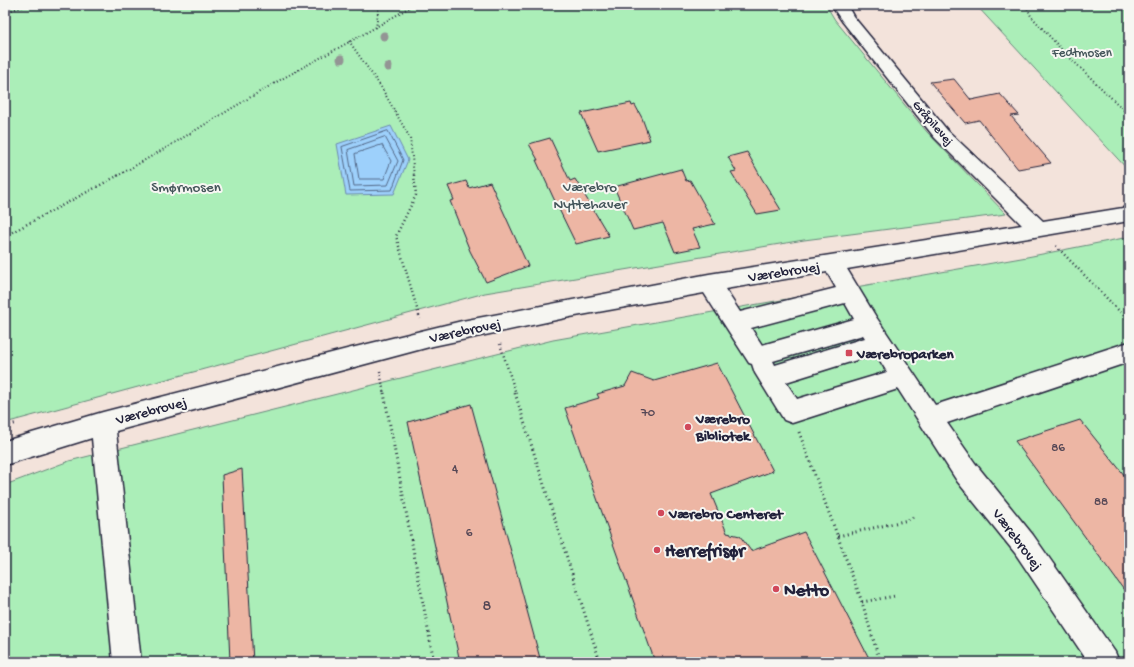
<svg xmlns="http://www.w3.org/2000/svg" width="1134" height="667" font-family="'Gochi Hand',sans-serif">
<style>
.green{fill:#abeeb8;stroke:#66887a}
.water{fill:#9dd0fb;stroke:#6c8aae}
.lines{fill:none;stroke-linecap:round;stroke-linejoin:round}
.shore{stroke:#536888;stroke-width:1}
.building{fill:#edb6a4;stroke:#22223b}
.minor-casing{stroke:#22223b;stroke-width:3}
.path-far2{stroke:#22223b;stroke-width:2;stroke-dasharray:1 2.5;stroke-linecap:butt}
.path-far1{stroke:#22223b;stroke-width:2.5;stroke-dasharray:1 3;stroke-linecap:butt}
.path{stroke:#22223b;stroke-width:3;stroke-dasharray:1 3.5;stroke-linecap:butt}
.minor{fill:#f6f6f2;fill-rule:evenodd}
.tree{fill:#939594}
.poi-dot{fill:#d1495b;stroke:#f6f6f2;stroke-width:1.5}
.labels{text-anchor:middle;stroke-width:4;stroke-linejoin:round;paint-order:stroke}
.far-park-label{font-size:13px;fill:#44555a;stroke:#f6f6f2}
.far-street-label{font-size:13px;fill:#22223b;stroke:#f6f6f2}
.number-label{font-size:13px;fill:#554755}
.park-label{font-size:15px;fill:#44555a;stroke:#f6f6f2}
.street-label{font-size:15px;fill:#22223b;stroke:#f6f6f2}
.poi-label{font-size:15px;font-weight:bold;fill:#22223b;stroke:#f6f6f2;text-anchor:start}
.near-number-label{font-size:16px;fill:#554755}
.near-poi-label{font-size:18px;font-weight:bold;fill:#22223b;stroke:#f6f6f2;text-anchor:start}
</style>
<rect width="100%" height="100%" fill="#f3e3db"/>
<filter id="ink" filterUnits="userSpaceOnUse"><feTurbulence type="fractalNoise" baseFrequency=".025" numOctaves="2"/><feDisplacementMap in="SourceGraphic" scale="8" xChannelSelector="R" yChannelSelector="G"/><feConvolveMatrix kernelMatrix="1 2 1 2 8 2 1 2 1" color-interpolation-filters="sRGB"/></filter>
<g filter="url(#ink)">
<!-- green -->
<path class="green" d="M5 5H826L835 20 927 132 1006 214 804 240 485 293 5 423Z
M976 5H1129V171Z
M1129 237V662H5V485L69 461 553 340 1027 257Z"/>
<!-- water -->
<path class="water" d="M391 126 408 160 394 194 346 195 337 144Z"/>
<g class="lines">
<!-- shore -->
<path class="shore" d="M388 131 403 160 392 190 350 191 342 147Z
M385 137 398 161 388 185 354 186 348 150Z
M382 145 391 161 384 179H359L355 154Z"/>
</g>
<!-- building -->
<path class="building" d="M954 79 971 100 1000 94 1019 115 1011 116 1051 163 1018 169 979 120 965 123 930 82Z
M631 103 632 106 635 105 642 118 650 140 598 151 581 113Z
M550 138 570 181 575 179 609 236 576 244 553 197 536 160H538L529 144Z
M747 152 762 179 781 210 757 214 731 172 736 171 728 157Z
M681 169 686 181 690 180 715 224 692 229 700 247 675 252 663 223 633 230 614 187Z
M466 181 469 188 490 182 528 266 486 282 470 251 450 201 454 200 448 186Z
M717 363 773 471 711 494 727 533 740 536 751 551 804 532 871 662H655L565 408 599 398 597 394 625 386 632 373 654 381Z
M471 404 541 662H460L408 422Z
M1080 420 1129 481V597L1015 441Z
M242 469 253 662H230L222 475Z"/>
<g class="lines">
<!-- minor casing -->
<g class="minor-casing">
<path id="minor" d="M831 5H847L853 16 947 130 1043 221 1129 207V221L847 269 876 317 935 405 1129 342V362L947 423 975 463 1033 535 1115 652 1119 662H1088L1015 553 957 481 898 389 792 423 784 420 755 373 752 364 749 363 704 293 570 317 433 346 116 431 141 662H113L92 438 5 465V441L103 412 347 349 462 321 709 274 1022 225 935 138 842 21ZM827 272 836 288 740 312 725 289ZM845 303 854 319 762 345 751 328ZM863 335 865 338 775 365 773 361ZM876 354 887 372 797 399 786 382Z"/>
</g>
<!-- path-far2 -->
<path class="path-far2" d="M1026 5 1031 16 1063 51 1129 115
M5 12 29 5
M376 28 379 5
M349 41 381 87 410 138 414 176
M117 176C164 150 210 121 256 94 308 63 362 37 413 5"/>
<!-- path-far1 -->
<path class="path-far1" d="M414 175 416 195 396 236 420 319
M5 236 119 175
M1056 246 1129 321
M500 344 516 394
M380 371 384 394"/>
<!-- path -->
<path class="path" d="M384 393 434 662
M515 393 600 662
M5 426 18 423
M799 432 862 602 880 662
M838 536 908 520 915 516
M862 602 895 596"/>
<!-- minor -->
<use href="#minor" class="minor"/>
</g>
<!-- trees -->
<g class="tree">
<circle cx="384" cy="36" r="4.5"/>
<circle cx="341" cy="59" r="4.5"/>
<circle cx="388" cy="67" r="4.5"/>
</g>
</g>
<!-- markers -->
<g class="poi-dot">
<rect x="845" y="349" width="8" height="8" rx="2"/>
<circle cx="688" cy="427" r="4"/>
<circle cx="661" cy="513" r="4"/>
<circle cx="657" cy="550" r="4"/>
<circle cx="776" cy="589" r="4"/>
</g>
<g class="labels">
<!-- far-park labels -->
<g class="far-park-label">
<text x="1082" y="56">Fedtmosen</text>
</g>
<!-- far-street labels -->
<g class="far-street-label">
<text transform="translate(934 122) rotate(49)" y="5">Gråpilevej</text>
</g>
<!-- number labels -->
<g class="number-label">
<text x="648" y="416">70</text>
<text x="1058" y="451">86</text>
<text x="455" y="472">4</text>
<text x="1101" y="505">88</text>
<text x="469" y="536">6</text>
</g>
<!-- park labels -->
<g class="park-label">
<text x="186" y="191">Smørmosen</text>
<text x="590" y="191">Værebro<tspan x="590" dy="17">Nyttehaver</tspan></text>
</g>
<!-- street labels -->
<g class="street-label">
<text transform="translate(784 271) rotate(-9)" y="5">Værebrovej</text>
<text transform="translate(465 330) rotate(-12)" y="5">Værebrovej</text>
<text transform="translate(151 410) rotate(-15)" y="5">Værebrovej</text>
<text transform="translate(1018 539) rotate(53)" y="5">Værebrovej</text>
</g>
<!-- poi labels -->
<g class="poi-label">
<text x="857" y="358">Værebroparken</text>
<text x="696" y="423">Værebro<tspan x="696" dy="17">Bibliotek</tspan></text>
<text x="669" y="518">Værebro Centeret</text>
</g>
<!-- near-number labels -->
<g class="near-number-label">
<text x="487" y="610">8</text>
</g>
<!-- near-poi labels -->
<g class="near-poi-label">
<text x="665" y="556">Herrefrisør</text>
<text x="784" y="595">Netto</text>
</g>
</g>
<!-- margin -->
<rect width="1134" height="667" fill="none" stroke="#f6f6f2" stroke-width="20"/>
<rect x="10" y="10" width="1114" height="647" fill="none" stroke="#22223b" stroke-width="1.5" filter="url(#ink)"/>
</svg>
